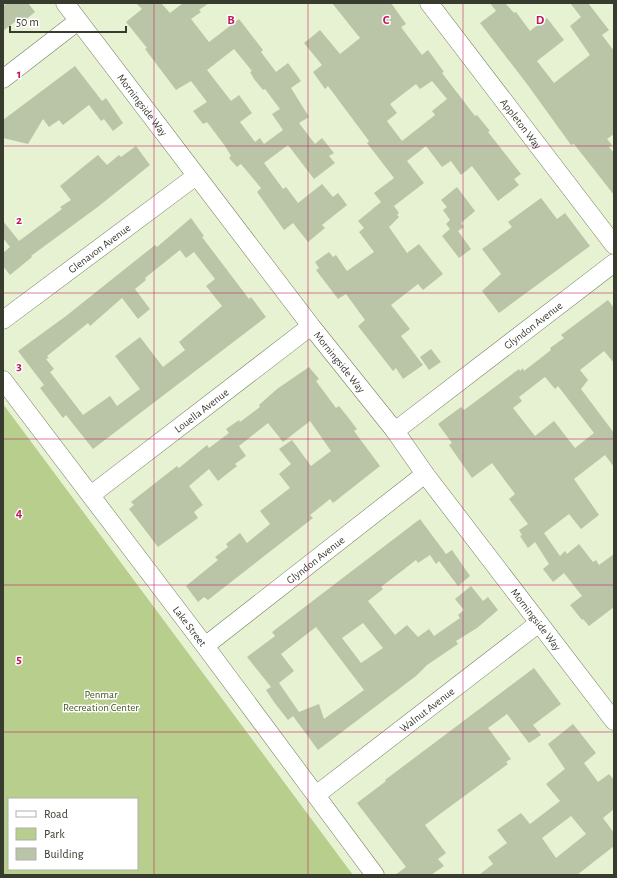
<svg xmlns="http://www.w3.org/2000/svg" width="617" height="878" font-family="'Alegreya Sans',sans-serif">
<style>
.green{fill:#b7ce8c;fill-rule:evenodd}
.building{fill:#b9c5a6;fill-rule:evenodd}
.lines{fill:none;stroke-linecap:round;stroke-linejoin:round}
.minor-casing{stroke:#747f62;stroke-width:19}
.minor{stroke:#fff;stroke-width:18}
.grid{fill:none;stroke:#c2185b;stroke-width:1;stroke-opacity:0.55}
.labels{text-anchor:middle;stroke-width:3;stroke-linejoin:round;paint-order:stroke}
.street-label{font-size:11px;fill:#373c2f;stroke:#fff}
.park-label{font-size:11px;fill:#46581c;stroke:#fff}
.grid-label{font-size:13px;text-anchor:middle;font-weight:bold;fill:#c2185b;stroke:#fff;stroke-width:3;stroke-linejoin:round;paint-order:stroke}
</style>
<rect width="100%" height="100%" fill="#e6f2d2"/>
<!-- green -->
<path class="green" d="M3 404 353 875H3ZM9 799H137V869H9Z"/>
<!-- building -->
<path class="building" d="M7 3H28L35 12 19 25 16 21 3 31V6Z
M136 3H161L170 13 183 3H209L199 10 201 12 191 19 209 42 239 19 263 50 261 52 276 72 288 63 301 81 291 88 309 117 299 123 315 144 322 138 334 153 329 156 335 163 314 179 288 145 264 163 283 189 286 187 298 203 322 184 333 197 338 193 347 205 322 225 325 228 308 242 293 223 284 230 257 192 261 188 241 164 237 167 229 158 231 156 225 146 207 122 203 124 193 111 207 102 191 81 176 90 145 49 147 48 126 22 142 9ZM234 49 252 71 250 72 254 79 263 90 265 89 280 109 272 114 283 130 264 144 260 138 255 142 240 122 252 113 239 95 231 101 207 70Z
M332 3H391L406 24 401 27 422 55 428 50 444 72 442 73 475 116 477 115 490 131 488 132 521 174 514 179 519 185 498 201 472 166 461 175 451 161 442 167 426 146 407 161 424 183 394 206 399 213 397 215 399 217 389 227 407 253 419 244 443 274 423 290 418 284 391 305 410 329 401 336 423 365 403 379 396 368 393 371 358 326 365 320 346 294 338 299 316 270 319 268 315 262 329 252 333 257 336 255 347 271 374 252 359 232 364 228 358 221 381 202 374 193 394 178 367 143 369 141 328 86 325 89 313 72 322 65 304 43 320 30 340 54 360 38ZM432 81 447 99 432 111 435 115 402 141 387 121 397 113 390 104 416 84 420 89Z
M490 3H505L514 13 516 12 530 31 547 18 564 40 537 61 554 83 590 55 570 26 581 17 570 3H588L609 30 602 35 614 51V134L607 139 612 145 609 147 614 153V195L574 144 571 145 527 84 480 23 496 11Z
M75 66 102 101 106 98 123 123 113 131 104 119 101 121 89 105 63 125 59 120 49 127 43 119 28 144 3 138V120Z
M136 146 150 165 99 206 31 256 32 257 10 275 3 266V253L10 247 3 238V221L19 241 62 209 60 207 71 200 60 186 83 167 98 155 107 165 119 155 121 157Z
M457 187 475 211 461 223 464 227 458 231 471 249 459 258 442 236 450 229 446 224 450 220 443 210 447 207 441 200Z
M541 198 557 219 565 213 590 246 499 313 482 291 501 274 482 249 512 227 508 222Z
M191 218 204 236 202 237 249 299 251 297 266 317 93 449 66 415 63 418 40 388 44 385 18 351 66 316 155 245 157 247ZM180 250 186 258 194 252 215 279 206 286 222 306 179 342 185 350 163 367 140 337 115 356 140 389 117 406 110 396 83 415 50 372 54 369 46 359 49 358 47 356 88 323 90 326 122 298 138 319 150 309 135 289 146 280 145 278Z
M608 300 614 308V363L604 351 580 370 588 380 581 389 614 433V467L605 455 574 479 599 515 581 529 569 514 544 533 560 556 565 551 567 554 579 544 593 562 596 560 599 565 614 554V607L589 626 583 619 582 620 570 605 582 596 564 573 553 582 543 569 549 564 535 542 528 548 520 536 522 535 519 530 528 524 509 499 515 494 492 463 472 478 449 445 452 443 438 424 461 407 464 410 519 369 520 371 523 368 524 371 551 350 550 348 564 338 561 335ZM545 377 555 389 558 386 594 433 575 448 554 421 535 436 513 408 522 401 519 397Z
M431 349 441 362 429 370 420 357Z
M309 367 319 379 316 381 336 408 339 406 347 416 357 429 354 431 380 466 333 503 330 499 310 515 313 518 208 600 204 597 198 602 186 586 218 560 215 557 228 547 226 544 240 533 247 543 270 524 260 511 290 488 279 474 291 464 279 449 292 440 311 466 331 451 310 421 283 442 268 423 239 446 246 456 235 464 237 466 218 481 209 469 189 486 203 505 194 512 198 518 158 547 129 509 134 505 131 502 177 466 179 468 207 445 209 448 229 433 226 429 239 420 240 422 260 407 259 405 277 389Z
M420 519 446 554 452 550 470 576 458 586 439 561 436 564 430 555 418 563 416 560 381 587 383 589 368 601 395 635 407 625 418 637 429 629 434 636 460 618 458 615 464 610 455 599 471 586 483 601 488 597 498 610 477 628 456 641 458 644 427 665 416 676 318 750 293 716 288 720 274 702 266 690 271 687 247 657 275 636 272 632ZM363 623 383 648 361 663 342 638ZM316 627 364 690 324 719 319 704 299 712 279 683 294 671 281 654Z
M534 668 561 704 533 725 541 735 529 743 507 714 488 728 511 759 506 762 508 764 425 825 446 853 438 859 444 866 431 875H395L406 867 357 803 386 781 385 780Z
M573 724 596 753 584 763 598 782 609 774 614 780V809L603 818 614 833V846L577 875H479L493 864 488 857 507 843 497 830 521 813 530 824 560 801 546 784 565 769 548 744ZM571 816 586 834 556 858 542 838Z"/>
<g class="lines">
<!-- minor casing -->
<g class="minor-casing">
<g id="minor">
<path id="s1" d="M65 3 311 326 395 431 425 474 614 721"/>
<path id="s2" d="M429 3 614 245"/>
<path d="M3 79 78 21"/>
<path id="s3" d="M3 320 196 176"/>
<path id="s4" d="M3 380 205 646 375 875"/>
<path id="s5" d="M395 431 614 263"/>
<path id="s6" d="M91 495 311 326"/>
<path id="s7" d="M205 646 425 474"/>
<path id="s8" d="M316 795 539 623"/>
</g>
</g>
<!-- minor -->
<use href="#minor" class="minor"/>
</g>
<!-- grid -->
<path class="grid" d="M154 3V875M308 3V875M463 3V875M3 146H614M3 293H614M3 439H614M3 585H614M3 732H614"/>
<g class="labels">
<!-- street labels -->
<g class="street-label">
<text dy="4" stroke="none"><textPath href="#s1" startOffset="128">Morningside Way</textPath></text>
<text dy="4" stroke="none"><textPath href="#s2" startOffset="152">Appleton Way</textPath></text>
<text dy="4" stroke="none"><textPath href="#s3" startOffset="120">Glenavon Avenue</textPath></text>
<text dy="4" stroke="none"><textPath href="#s5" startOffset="174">Glyndon Avenue</textPath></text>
<text dy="4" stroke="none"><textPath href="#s1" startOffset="452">Morningside Way</textPath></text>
<text dy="4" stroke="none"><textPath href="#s6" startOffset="139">Louella Avenue</textPath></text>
<text dy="4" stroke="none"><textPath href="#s7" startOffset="140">Glyndon Avenue</textPath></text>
<text dy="4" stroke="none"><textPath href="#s1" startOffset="776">Morningside Way</textPath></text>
<text dy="4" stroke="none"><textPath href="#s4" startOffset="309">Lake Street</textPath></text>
<text dy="4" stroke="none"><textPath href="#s8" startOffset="140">Walnut Avenue</textPath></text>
</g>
<!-- park labels -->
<g class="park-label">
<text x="101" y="698">Penmar<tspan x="101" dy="13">Recreation Center</tspan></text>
</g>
</g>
<g class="grid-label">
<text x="231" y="24">B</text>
<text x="386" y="24">C</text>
<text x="540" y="24">D</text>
<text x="19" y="78">1</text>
<text x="19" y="224">2</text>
<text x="19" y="370">3</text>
<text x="19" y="517">4</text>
<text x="19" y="663">5</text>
</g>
<!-- border -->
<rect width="617" height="878" fill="none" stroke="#373c2f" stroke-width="8"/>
<!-- legend -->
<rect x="8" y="798" width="130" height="72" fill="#ffffff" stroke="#afb1ac"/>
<rect x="16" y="811" width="20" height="6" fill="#ffffff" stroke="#afb1ac"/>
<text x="44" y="818" font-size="12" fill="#373c2f">Road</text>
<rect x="16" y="828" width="20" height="12" fill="#b7ce8c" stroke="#afb1ac"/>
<text x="44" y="838" font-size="12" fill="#373c2f">Park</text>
<rect x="16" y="848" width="20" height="12" fill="#b9c5a6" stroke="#afb1ac"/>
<text x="44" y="858" font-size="12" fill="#373c2f">Building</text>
<!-- scale -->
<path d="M10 26v6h116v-6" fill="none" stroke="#373c2f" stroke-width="2"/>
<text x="16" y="26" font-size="12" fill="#373c2f" stroke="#ffffff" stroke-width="3" paint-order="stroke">50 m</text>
</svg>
